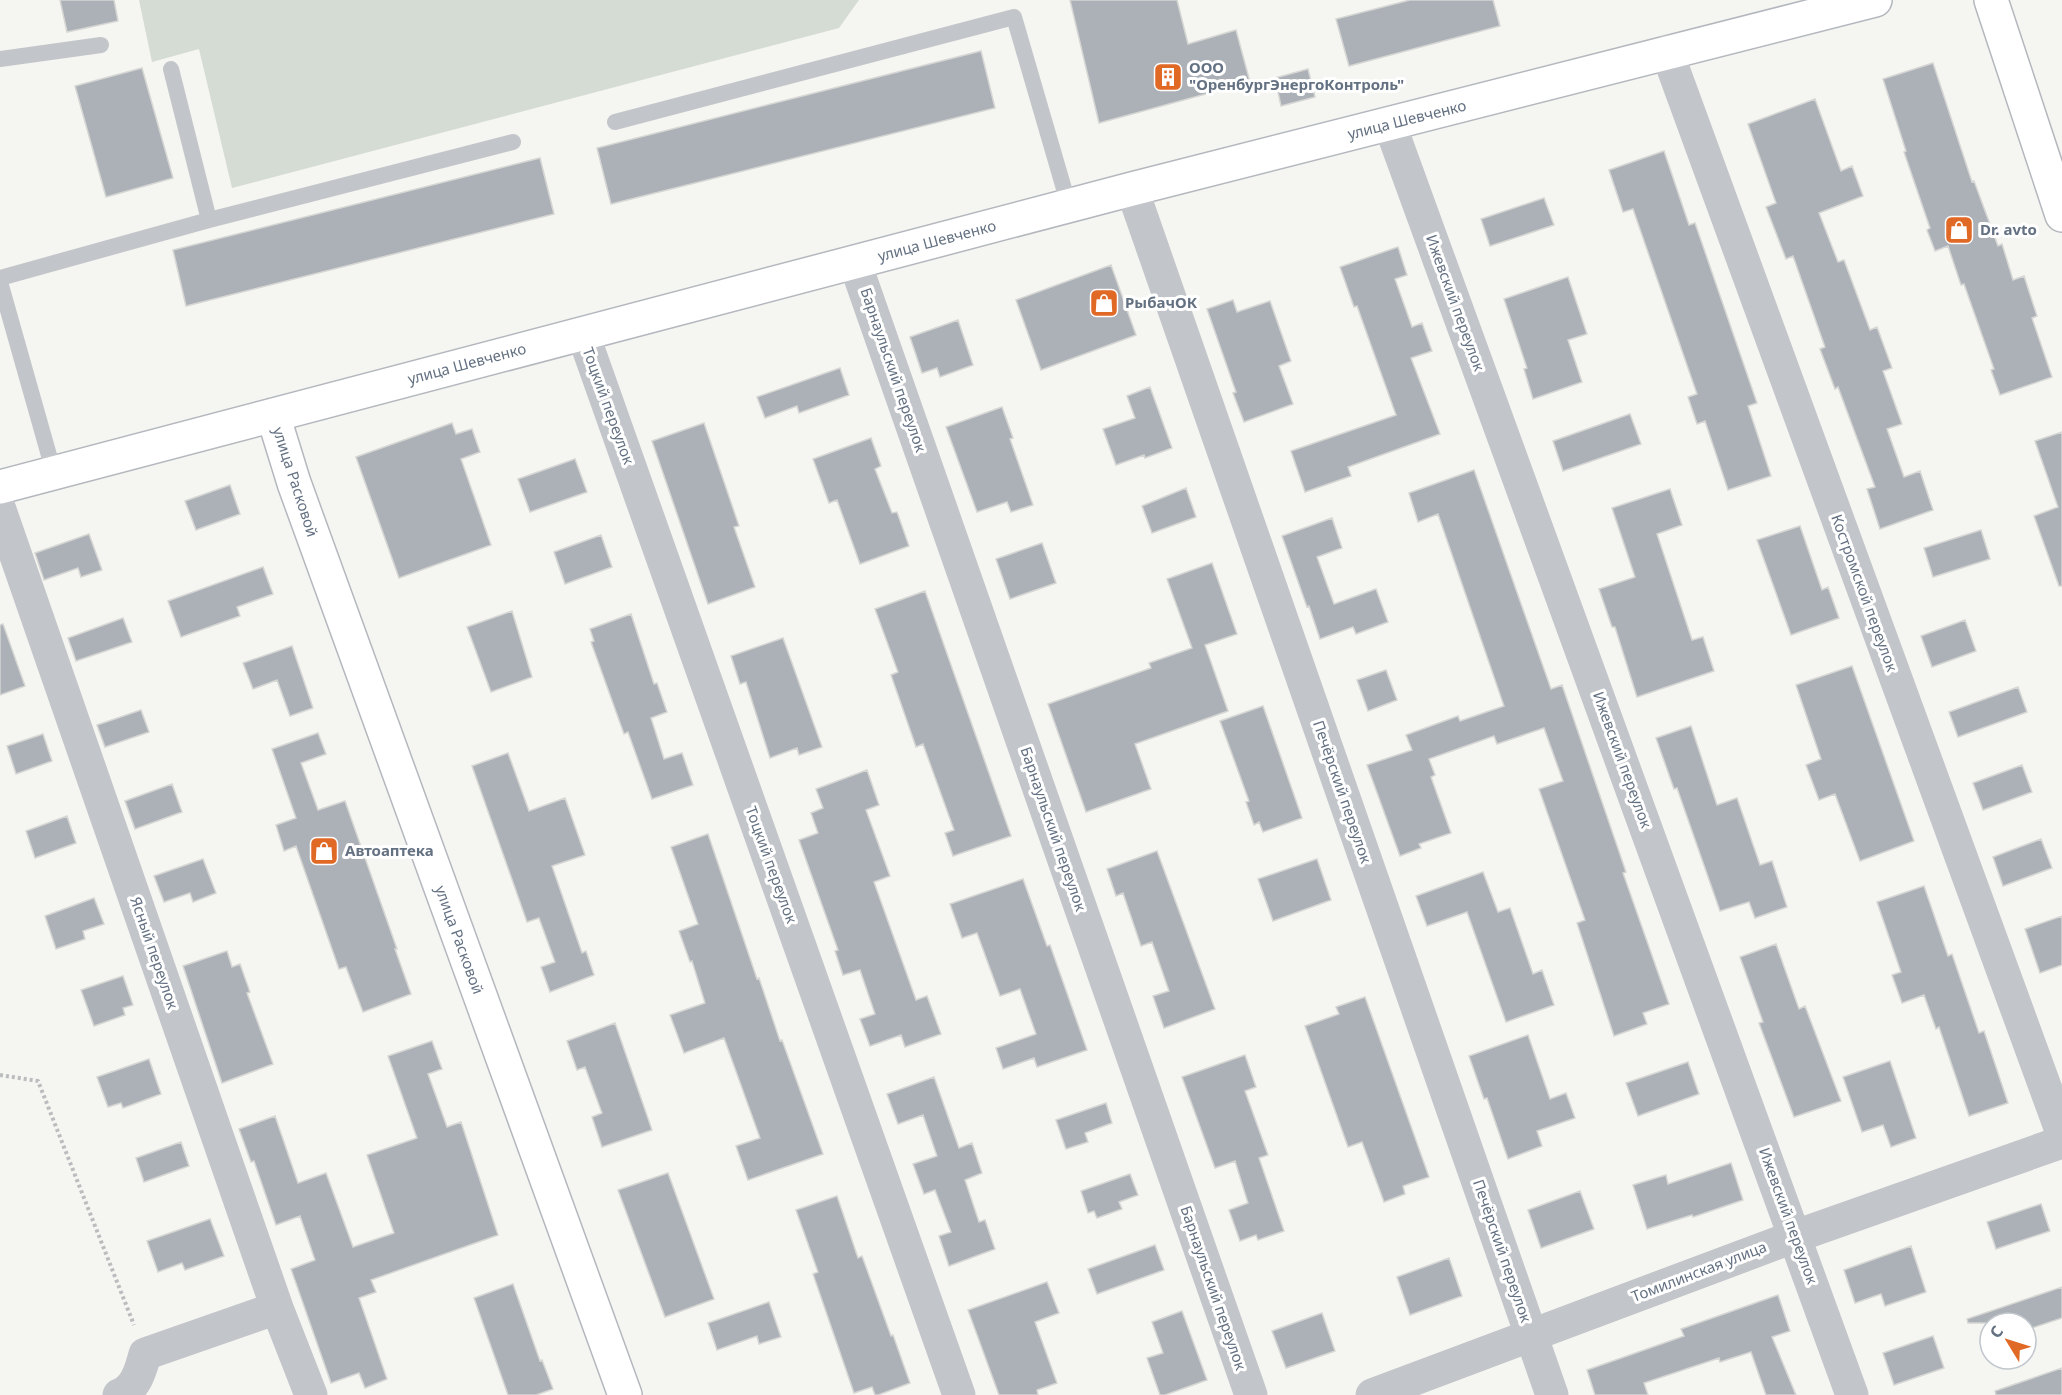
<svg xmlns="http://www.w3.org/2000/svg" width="2062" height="1395" font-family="'Noto Sans',sans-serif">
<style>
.green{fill:#d5dcd3}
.building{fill:#abb1b7;stroke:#d6d6d4;stroke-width:1.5}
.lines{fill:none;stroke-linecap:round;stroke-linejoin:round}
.secondary-casing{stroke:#b4b8be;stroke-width:36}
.path{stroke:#babcbe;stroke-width:4;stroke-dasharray:3 3;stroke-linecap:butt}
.lane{stroke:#c2c5c9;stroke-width:16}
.street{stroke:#c2c5c9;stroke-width:33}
.secondary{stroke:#fff;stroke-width:33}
.labels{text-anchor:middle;stroke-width:6;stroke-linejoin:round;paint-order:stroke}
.poi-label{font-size:15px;font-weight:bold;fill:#647182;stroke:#fff;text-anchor:start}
.street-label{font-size:15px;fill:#647182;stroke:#fff}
</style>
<rect width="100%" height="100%" fill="#f5f5f1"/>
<!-- green -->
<path class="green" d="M139 0H859L839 28 232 188 199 49 152 62Z"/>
<!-- building -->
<path class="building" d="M60 0H114L118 21 67 32Z
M1070 0H1177L1188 44 1236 30 1250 82 1099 123Z
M1410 0H1493L1500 26 1349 66 1336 19Z
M981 51 995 108 611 204 597 148Z
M1933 63 1972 182 1974 181 1998 246 2002 244 2013 280 2024 276 2037 316 2032 318 2052 377 2000 395 1991 370 1994 369 1964 284 1961 285 1948 246 1935 251 1927 230 1930 228 1904 152 1906 151 1883 79Z
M142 68 173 178 106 197 75 86Z
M1308 69 1315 97 1281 106 1275 78Z
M1815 99 1841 171 1852 166 1863 196 1819 213 1838 262 1844 260 1870 330 1877 327 1892 368 1883 371 1902 424 1887 429 1904 477 1920 471 1933 510 1880 529 1867 489 1875 487 1838 387 1835 389 1820 349 1825 347 1793 256 1786 259 1766 207 1776 203 1748 124Z
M1664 151 1689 225 1695 223 1757 403 1748 406 1771 476 1728 490 1705 421 1697 424 1688 397 1697 394 1633 209 1623 212 1609 170Z
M540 158 554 214 186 306 173 250Z
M1544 198 1554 225 1490 246 1481 219Z
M1398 247 1407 275 1395 279 1412 327 1422 323 1432 351 1411 358 1440 434 1348 467 1351 476 1305 492 1291 451 1396 415 1357 306 1354 307 1340 267Z
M1111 265 1136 335 1041 370 1016 300Z
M1568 277 1587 334 1568 340 1582 382 1533 399 1524 369 1527 368 1504 299Z
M1233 300 1237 312 1270 301 1291 361 1279 366 1293 404 1244 422 1233 393 1236 392 1207 309Z
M958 320 973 365 940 377 937 368 922 373 910 337Z
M840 368 849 395 799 413 797 406 765 418 757 397Z
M1150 387 1172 448 1145 458 1144 455 1116 465 1103 429 1135 418 1127 396Z
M1002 407 1013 438 1010 439 1033 505 1011 512 1007 502 977 512 946 427Z
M1630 414 1641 444 1563 471 1553 441Z
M452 423 456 434 472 429 480 452 461 459 491 545 399 578 356 457Z
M704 423 739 526 734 527 755 587 708 604 652 441Z
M2062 432V586H2059L2034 516 2058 507 2035 441Z
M871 438 881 466 875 469 892 513 897 512 909 546 860 564 837 500 829 503 813 459Z
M575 459 587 492 530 512 518 479Z
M1474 470 1551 689 1562 685 1626 872 1623 873 1669 1004 1643 1013 1647 1024 1614 1036 1577 923 1585 920 1539 789 1563 781 1544 728 1497 744 1494 736 1429 759 1435 775 1431 777 1451 833 1419 844 1421 848 1400 856 1367 765 1412 750 1406 735 1458 716 1460 721 1504 706 1438 514 1418 522 1409 493Z
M230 485 240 514 196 530 185 501Z
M1186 488 1196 517 1152 533 1142 506Z
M1670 489 1682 525 1657 534 1692 640 1703 637 1714 671 1637 697 1615 627H1612L1599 589 1635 577 1612 508Z
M1332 518 1342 548 1317 557 1334 604 1376 589 1388 622 1356 634 1353 627 1320 639 1309 606 1307 607 1282 536Z
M1800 526 1822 590 1828 587 1839 618 1791 635 1757 540Z
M1981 530 1990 559 1933 577 1924 548Z
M89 534 102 570 81 577 78 568 44 580 35 553Z
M601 535 612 567 565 584 554 552Z
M1042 543 1056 583 1010 599 996 559Z
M1212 563 1237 634 1205 645 1228 711 1135 744 1151 789 1086 812 1048 704 1151 668 1149 663 1192 648 1167 579Z
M263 567 273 594 237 607 240 616 181 637 168 601Z
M925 591 1011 836 953 856 945 833 954 830 923 744 916 747 891 675 898 672 875 609Z
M512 611 532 677 491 692 467 627Z
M631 614 654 684 657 683 667 712 651 718 664 759 682 753 693 785 652 799 628 732 624 734 591 642 594 641 590 629Z
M123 618 132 642 76 661 68 638Z
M1965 620 1976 651 1932 667 1921 636Z
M3 624 25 686 0 695V625Z
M783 638 822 747 799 755 797 748 770 758 746 682 740 684 731 656Z
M292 646 313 708 290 716 277 680 253 689 243 663Z
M1852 666 1914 841 1860 861 1835 794 1819 800 1806 765 1821 759 1796 685Z
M1386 670 1397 700 1368 711 1357 680Z
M2018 687 2027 712 1958 737 1949 712Z
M1263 706 1302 818 1263 832 1259 822 1254 825 1246 802 1249 801 1220 721Z
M141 710 149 732 105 747 97 725Z
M1691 726 1717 805 1737 798 1760 865 1772 861 1787 907 1755 918 1749 902 1720 911 1677 788 1674 789 1656 738Z
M318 733 326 754 301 763 318 810 345 801 397 949H395L411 994 363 1012 346 967 339 969 296 846 284 851 276 825 296 818 272 749Z
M43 734 52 761 16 774 7 746Z
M508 753 529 811 565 798 585 855 552 866 582 953 586 951 594 975 550 992 541 967 555 962 539 918 527 922 472 766Z
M2022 765 2032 792 1983 810 1973 783Z
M867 770 879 805 866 810 890 876 874 882 916 1000 927 996 941 1034 905 1047 901 1035 870 1046 860 1019 875 1014 860 970 843 975 835 951 838 950 799 840 818 833 811 813 823 808 816 789Z
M172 784 182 812 135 829 125 801Z
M67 816 76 843 35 858 26 831Z
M708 834 757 979 759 978 780 1041 782 1040 823 1154 748 1180 736 1146 760 1138 724 1038 684 1053 670 1015 705 1003 692 961 690 962 679 931 698 924 671 847Z
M2041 839 2052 868 2003 886 1993 857Z
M1157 851 1215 1009 1164 1028 1153 996 1169 991 1152 942 1141 946 1123 893 1116 896 1107 869Z
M203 859 216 893 193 902 190 893 164 902 154 876Z
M1317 859 1331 900 1273 921 1258 879Z
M1483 872 1498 912 1510 908 1533 974 1542 970 1554 1005 1506 1022 1467 912 1427 926 1416 896Z
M1023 879 1047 946 1050 945 1087 1050 1037 1067 1034 1058 1003 1069 996 1048 1036 1034 1020 989 1000 996 977 933 962 938 950 904Z
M1924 886 1948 956 1952 954 1979 1033 1984 1031 2008 1103 1969 1116 1939 1027 1936 1029 1924 995 1902 1003 1892 975 1901 972 1877 902Z
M94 898 104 924 83 931 85 939 56 949 45 916Z
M2062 916V965L2040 973 2025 929Z
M1776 944 1799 1009 1805 1006 1841 1101 1794 1117 1759 1023 1763 1022 1740 957Z
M227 951 232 967 240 964 250 992 247 993 273 1064 222 1083 183 966Z
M123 976 133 1005 123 1008 125 1015 94 1026 81 990Z
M1365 997 1429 1177 1403 1186 1405 1194 1384 1202 1362 1142 1348 1147 1305 1026 1339 1014 1336 1007Z
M615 1023 652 1130 602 1147 592 1117 602 1113 585 1067 577 1070 567 1041Z
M1528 1035 1550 1099 1566 1093 1575 1118 1537 1131 1542 1146 1508 1159 1487 1098 1484 1099 1469 1056Z
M432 1041 442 1069 428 1074 447 1127 461 1122 498 1235 371 1280 376 1292 359 1298 387 1379 365 1388 359 1373 331 1383 291 1269 315 1260 300 1216 276 1225 254 1161 251 1162 239 1129 275 1116 298 1183 326 1173 353 1247 394 1233 367 1155 417 1138 388 1056Z
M1245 1055 1256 1087 1245 1091 1268 1155 1259 1158 1284 1231 1258 1240 1256 1235 1240 1241 1229 1210 1248 1203 1235 1161 1215 1168 1182 1077Z
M149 1059 161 1094 123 1108 121 1103 108 1107 97 1077Z
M1890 1061 1916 1138 1891 1147 1883 1125 1862 1132 1843 1077Z
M1688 1062 1699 1094 1638 1116 1626 1083Z
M934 1077 959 1148 972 1143 982 1173 965 1180 979 1222 985 1220 995 1249 949 1266 939 1236 951 1232 935 1190 924 1194 913 1164 937 1156 923 1115 898 1124 887 1094Z
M1106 1103 1112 1123 1085 1133 1088 1142 1066 1149 1056 1120Z
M181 1142 189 1166 144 1182 136 1158Z
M1731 1163 1743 1200 1693 1217 1692 1215 1647 1229 1633 1185 1666 1175 1668 1184Z
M668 1173 714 1299 665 1317 618 1190Z
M1130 1174 1138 1195 1119 1202 1122 1209 1097 1218 1094 1211 1088 1213 1081 1191Z
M1580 1191 1594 1229 1541 1248 1528 1210Z
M837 1196 858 1258 862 1256 891 1336 893 1335 910 1383 878 1395H875L872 1387 854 1393 813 1274 818 1272 796 1210Z
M2041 1204 2050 1231 1996 1249 1987 1222Z
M210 1219 224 1256 185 1270 182 1263 158 1272 147 1241Z
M1155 1245 1164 1270 1097 1294 1088 1269Z
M1911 1246 1926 1292 1885 1306 1881 1294 1855 1303 1844 1270Z
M1449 1258 1462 1296 1410 1315 1397 1277Z
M1047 1282 1059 1313 1035 1322 1057 1383 1037 1390 1038 1395H999L968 1310Z
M513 1284 540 1361 542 1360 553 1389 536 1395H508L474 1298Z
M2062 1287V1318L2026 1330V1323H1968L1967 1319Z
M1778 1295 1790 1331 1772 1337 1796 1395H1766L1751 1352 1720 1362 1719 1358 1644 1383 1648 1395H1595L1587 1370 1684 1336 1681 1329Z
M769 1302 781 1337 759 1344 757 1336 717 1350 708 1323Z
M1182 1311 1207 1380 1165 1395H1160L1147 1358 1163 1353 1152 1322Z
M1322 1313 1335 1351 1286 1368 1272 1331Z
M1933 1336 1944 1368 1894 1385 1883 1353Z
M2062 1368V1395H1996L1995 1391Z"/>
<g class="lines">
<!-- secondary casing -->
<g class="secondary-casing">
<path id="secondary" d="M1991 0 2062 215
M273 415 294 483 625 1395
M0 487 1132 189 1875 0"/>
</g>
<!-- path -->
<path class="path" d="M0 1075 38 1081 134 1325"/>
<!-- lane -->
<path class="lane" d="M0 59 101 45
M171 69 209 220
M615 122 1014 17 1069 206
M0 278 209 220 513 142
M0 282 54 473"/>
<!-- street -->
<path class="street" d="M1667 52 2062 1133
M1390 125 1852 1395
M1132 189 1552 1395
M855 263 1251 1395
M583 334 959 1395
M0 510 277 1308 311 1395
M119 1395C136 1389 141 1369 145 1354L277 1308
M1372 1395 1796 1236 2062 1142"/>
<!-- secondary -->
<use href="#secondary" class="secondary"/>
</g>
<!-- icons -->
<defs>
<g id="building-square" transform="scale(1.5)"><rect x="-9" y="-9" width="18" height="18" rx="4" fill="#e06926" stroke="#fff"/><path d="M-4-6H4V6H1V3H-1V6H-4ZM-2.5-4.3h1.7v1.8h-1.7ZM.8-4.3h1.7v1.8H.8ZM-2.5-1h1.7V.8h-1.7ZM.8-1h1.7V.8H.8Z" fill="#fff"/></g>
<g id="shop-square" transform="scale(1.5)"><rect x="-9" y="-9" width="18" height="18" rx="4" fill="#e06926" stroke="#fff"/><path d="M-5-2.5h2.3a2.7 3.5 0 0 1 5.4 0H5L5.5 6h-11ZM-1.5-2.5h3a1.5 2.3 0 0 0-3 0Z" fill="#fff"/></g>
</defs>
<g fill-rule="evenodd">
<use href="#building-square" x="1168" y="77"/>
<use href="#shop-square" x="1959" y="230"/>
<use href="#shop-square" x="1104" y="303"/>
<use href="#shop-square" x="324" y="851"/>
</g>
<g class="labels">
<!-- poi labels -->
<g class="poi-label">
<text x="1189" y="73">ООО<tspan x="1189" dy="17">"ОренбургЭнергоКонтроль"</tspan></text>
<text x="1980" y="235">Dr. avto</text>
<text x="1125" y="308">РыбачОК</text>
<text x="345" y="856">Автоаптека</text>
</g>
<!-- street labels -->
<g class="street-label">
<text transform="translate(1407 120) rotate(-14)" y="5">улица Шевченко</text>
<text transform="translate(937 241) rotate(-15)" y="5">улица Шевченко</text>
<text transform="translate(1455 303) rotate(70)" y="5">Ижевский переулок</text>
<text transform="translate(467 364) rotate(-15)" y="5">улица Шевченко</text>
<text transform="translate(893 370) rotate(71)" y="5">Барнаульский переулок</text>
<text transform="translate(608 406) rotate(70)" y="5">Тоцкий переулок</text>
<text transform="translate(295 482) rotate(72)" y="5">улица Расковой</text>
<text transform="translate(1864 593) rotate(70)" y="5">Костромской переулок</text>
<text transform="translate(1622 760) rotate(70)" y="5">Ижевский переулок</text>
<text transform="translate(1342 792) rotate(71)" y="5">Печёрский переулок</text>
<text transform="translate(1053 829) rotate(71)" y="5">Барнаульский переулок</text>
<text transform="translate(771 865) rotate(70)" y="5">Тоцкий переулок</text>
<text transform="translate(459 940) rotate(70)" y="5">улица Расковой</text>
<text transform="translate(154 953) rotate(71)" y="5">Ясный переулок</text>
<text transform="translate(1788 1216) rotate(70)" y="5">Ижевский переулок</text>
<text transform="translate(1502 1251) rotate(71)" y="5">Печёрский переулок</text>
<text transform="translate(1699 1272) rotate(-21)" y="5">Томилинская улица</text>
<text transform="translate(1213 1288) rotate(71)" y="5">Барнаульский переулок</text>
</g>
</g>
<!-- north arrow -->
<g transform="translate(2008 1341) rotate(308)"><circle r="28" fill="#ffffff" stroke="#c1c6cd" stroke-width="1.5"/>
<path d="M0-4.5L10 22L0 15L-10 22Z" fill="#e06926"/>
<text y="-9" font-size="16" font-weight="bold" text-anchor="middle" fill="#647182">С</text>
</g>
</svg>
